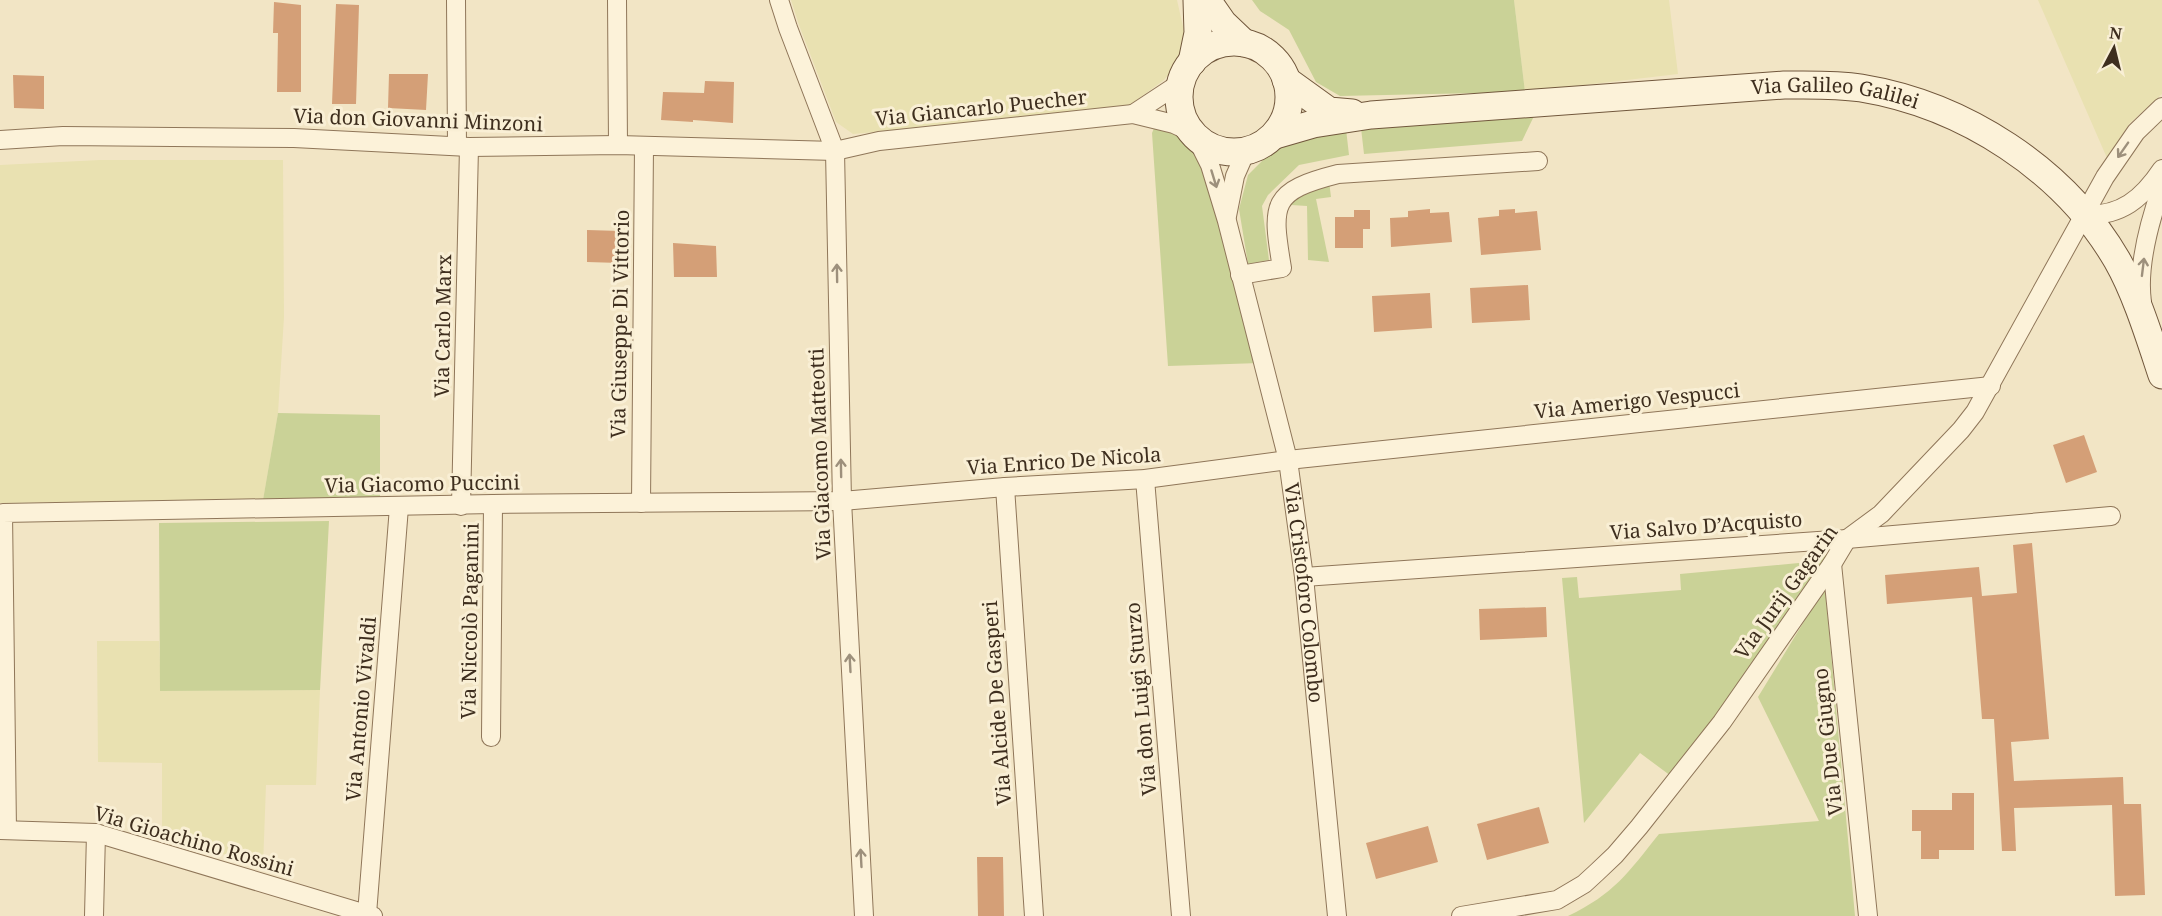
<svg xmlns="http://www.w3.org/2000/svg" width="2162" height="916" font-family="'Noto Serif',serif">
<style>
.farmland{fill:#e9e1b1}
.green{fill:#cad297}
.building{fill:#d49f77}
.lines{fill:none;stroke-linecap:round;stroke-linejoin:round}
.street-casing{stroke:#8f7659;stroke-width:20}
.secondary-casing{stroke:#71573c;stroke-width:29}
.street{stroke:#fcf2d9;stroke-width:18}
.secondary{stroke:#fcf2d9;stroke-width:27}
.oneway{stroke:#9d907c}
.labels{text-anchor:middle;stroke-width:6;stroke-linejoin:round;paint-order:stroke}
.street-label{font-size:20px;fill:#3e2e1e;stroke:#f9efd5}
</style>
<rect width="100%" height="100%" fill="#f2e5c5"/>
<!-- farmland -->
<path class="farmland" d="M791 0H1177L1184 31 1182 52 1175 67 1164 80 1123 110 853 134 836 122 799 25Z
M1514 0H1669L1678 74 1525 92Z
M2038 0H2162V94L2130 123 2107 158Z
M100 160H283L284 317 278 413 263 500 0 503V165Z
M97 641H159L161 691 320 690 316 785H266L263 866 162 836V763L98 762Z"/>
<!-- green -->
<path class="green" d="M1252 0H1514L1525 92 1340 96 1316 82 1289 30 1260 11Z
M1535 114 1522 141 1364 154 1361 128Z
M1155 126 1177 129 1191 141 1207 170 1260 363 1168 366 1152 133Z
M1346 129 1349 155 1299 165 1268 195 1262 206 1269 260 1248 264 1239 209 1248 175 1273 150 1301 136Z
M1329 181 1331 197 1316 199 1329 262 1308 260 1307 206 1291 205 1292 200Z
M278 413 380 415V499L263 500Z
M329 521 320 690 160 691 159 523Z
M1830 555 1718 717 1671 776 1640 753 1584 823 1562 578 1577 577 1579 598 1681 590 1680 574 1809 562V557Z
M1825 587 1855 916H1568C1614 894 1628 873 1659 834L1819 821 1758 697Z"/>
<!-- building -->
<path class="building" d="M274 2 301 5V92H277L278 33H273Z
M336 4 359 5 356 104H332Z
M389 74H428L426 110 388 108Z
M13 75 44 76V109L14 108Z
M705 81 734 82 733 123 693 120V122L661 120 663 92 704 93Z
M1430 209V213L1449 212 1452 242 1391 247 1390 218 1408 217V211Z
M1515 209V213L1537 211 1541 250 1481 255 1478 218 1499 216V210Z
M1354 210H1370V229H1363V248H1335V217H1354Z
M587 230 621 231 620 263 587 262Z
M673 243 716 246 717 277H674Z
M1528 285 1530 320 1472 323 1470 288Z
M1430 293 1432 328 1374 332 1372 296Z
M2084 435 2097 472 2066 483 2053 445Z
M2032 543 2049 739 2011 742 2014 781 2123 777 2124 804H2141L2145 895 2115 896 2112 805 2014 808 2016 851H2002L1994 719H1982L1972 597 1887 604 1885 575 1979 567 1982 596 2017 593 2013 545Z
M1546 607 1547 637 1480 640 1479 609Z
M1952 793H1974V850H1939V859H1921V831H1912V810H1952Z
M1539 807 1549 843 1487 860 1477 824Z
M1428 826 1438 862 1376 879 1366 843Z
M977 857H1003L1004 916H978Z"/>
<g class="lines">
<!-- street casing -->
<g class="street-casing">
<g id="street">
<path d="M456 0 457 146"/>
<path d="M617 0 618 145"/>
<path d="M779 0 788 28 835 151 842 501 864 916"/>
<path d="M1133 114 1174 87 1182 79"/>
<path id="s1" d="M1197 139 1210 165 1227 221 1288 460 1304 577 1337 916"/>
<path d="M0 140 63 136 294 138 469 147 618 145 835 151 879 141 1133 114 1174 124 1191 132"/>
<path d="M2085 215C2121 216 2142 199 2162 169"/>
<path d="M1227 216 1235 176 1246 151"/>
<path d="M1240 275 1282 268C1271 203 1271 191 1338 174L1538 161"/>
<path d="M2142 302C2137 266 2150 220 2162 186"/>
<path d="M1145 479 1181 916"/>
<path d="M1005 487 1034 916"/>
<path d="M641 503 644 146"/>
<path d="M461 506 469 147"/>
<path d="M1832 564 1868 916"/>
<path d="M1304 577 1847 539 2111 516"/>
<path d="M491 737 493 504"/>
<path d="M0 830 96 833 373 916"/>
<path d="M7 830 3 513 493 504 842 501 1005 487 1145 479 1288 460 1991 386"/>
<path d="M367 914 399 507"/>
<path d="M94 916 96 833"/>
<path d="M1461 916 1557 900 1584 884 1596 873 1615 855 1639 827 1722 722 1832 564 1847 539 1881 514 1961 430 1975 412 2105 177 2136 132 2162 107"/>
</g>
</g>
<!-- secondary casing -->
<g class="secondary-casing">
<g id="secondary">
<path d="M1207 0 1223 23 1244 43"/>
<circle cx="1234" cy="97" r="55"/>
<path d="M1192 62 1198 33 1197 0"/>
<path d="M1286 80 1329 111 1352 113"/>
<path id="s2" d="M1275 135 1313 124 1371 115 1784 85C1809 85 1835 84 1861 88 1964 105 2064 169 2117 260 2136 293 2150 339 2162 375"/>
</g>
</g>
<!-- street -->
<use href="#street" class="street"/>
<!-- secondary -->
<use href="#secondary" class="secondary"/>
</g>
<!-- one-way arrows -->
<defs><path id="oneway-shaft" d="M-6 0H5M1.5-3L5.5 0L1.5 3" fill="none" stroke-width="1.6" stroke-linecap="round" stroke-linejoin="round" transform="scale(1.5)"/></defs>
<g class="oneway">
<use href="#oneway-shaft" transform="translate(2123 150) rotate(125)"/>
<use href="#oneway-shaft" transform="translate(1214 179) rotate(73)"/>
<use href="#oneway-shaft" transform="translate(2143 267) rotate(-83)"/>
<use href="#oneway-shaft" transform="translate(837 273) rotate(-91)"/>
<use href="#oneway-shaft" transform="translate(841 468) rotate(-91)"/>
<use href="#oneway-shaft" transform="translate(850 663) rotate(-93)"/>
<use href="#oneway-shaft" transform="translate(861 858) rotate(-93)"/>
</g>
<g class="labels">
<!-- street labels -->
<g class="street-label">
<text dy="7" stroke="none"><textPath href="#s2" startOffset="564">Via Galileo Galilei</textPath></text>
<text transform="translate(981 108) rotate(-6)" y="7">Via Giancarlo Puecher</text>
<text transform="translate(418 120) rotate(2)" y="7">Via don Giovanni Minzoni</text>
<text transform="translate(620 324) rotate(-89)" y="7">Via Giuseppe Di Vittorio</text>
<text transform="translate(443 326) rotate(-89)" y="7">Via Carlo Marx</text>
<text transform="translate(1637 401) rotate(-6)" y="7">Via Amerigo Vespucci</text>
<text transform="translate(820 454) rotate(-92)" y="7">Via Giacomo Matteotti</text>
<text transform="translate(1064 461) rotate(-4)" y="7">Via Enrico De Nicola</text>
<text transform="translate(422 484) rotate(-1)" y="7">Via Giacomo Puccini</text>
<text transform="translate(1706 526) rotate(-4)" y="7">Via Salvo D’Acquisto</text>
<text transform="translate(1786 592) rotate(-54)" y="7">Via Jurij Gagarin</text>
<text dy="7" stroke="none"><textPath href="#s1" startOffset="468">Via Cristoforo Colombo</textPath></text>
<text transform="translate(470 621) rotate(-89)" y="7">Via Niccolò Paganini</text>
<text transform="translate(1141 699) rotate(-95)" y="7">Via don Luigi Sturzo</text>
<text transform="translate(997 703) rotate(-94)" y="7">Via Alcide De Gasperi</text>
<text transform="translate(361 709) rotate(-85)" y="7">Via Antonio Vivaldi</text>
<text transform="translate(1828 742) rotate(-96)" y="7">Via Due Giugno</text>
<text transform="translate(194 841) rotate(16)" y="7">Via Gioachino Rossini</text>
</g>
</g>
<!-- north arrow -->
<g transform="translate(2114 48) rotate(7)" stroke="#f9efd5" stroke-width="4.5" paint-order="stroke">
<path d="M0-4.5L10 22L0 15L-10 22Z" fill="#3e2e1e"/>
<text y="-9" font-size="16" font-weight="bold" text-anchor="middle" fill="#3e2e1e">N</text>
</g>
</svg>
